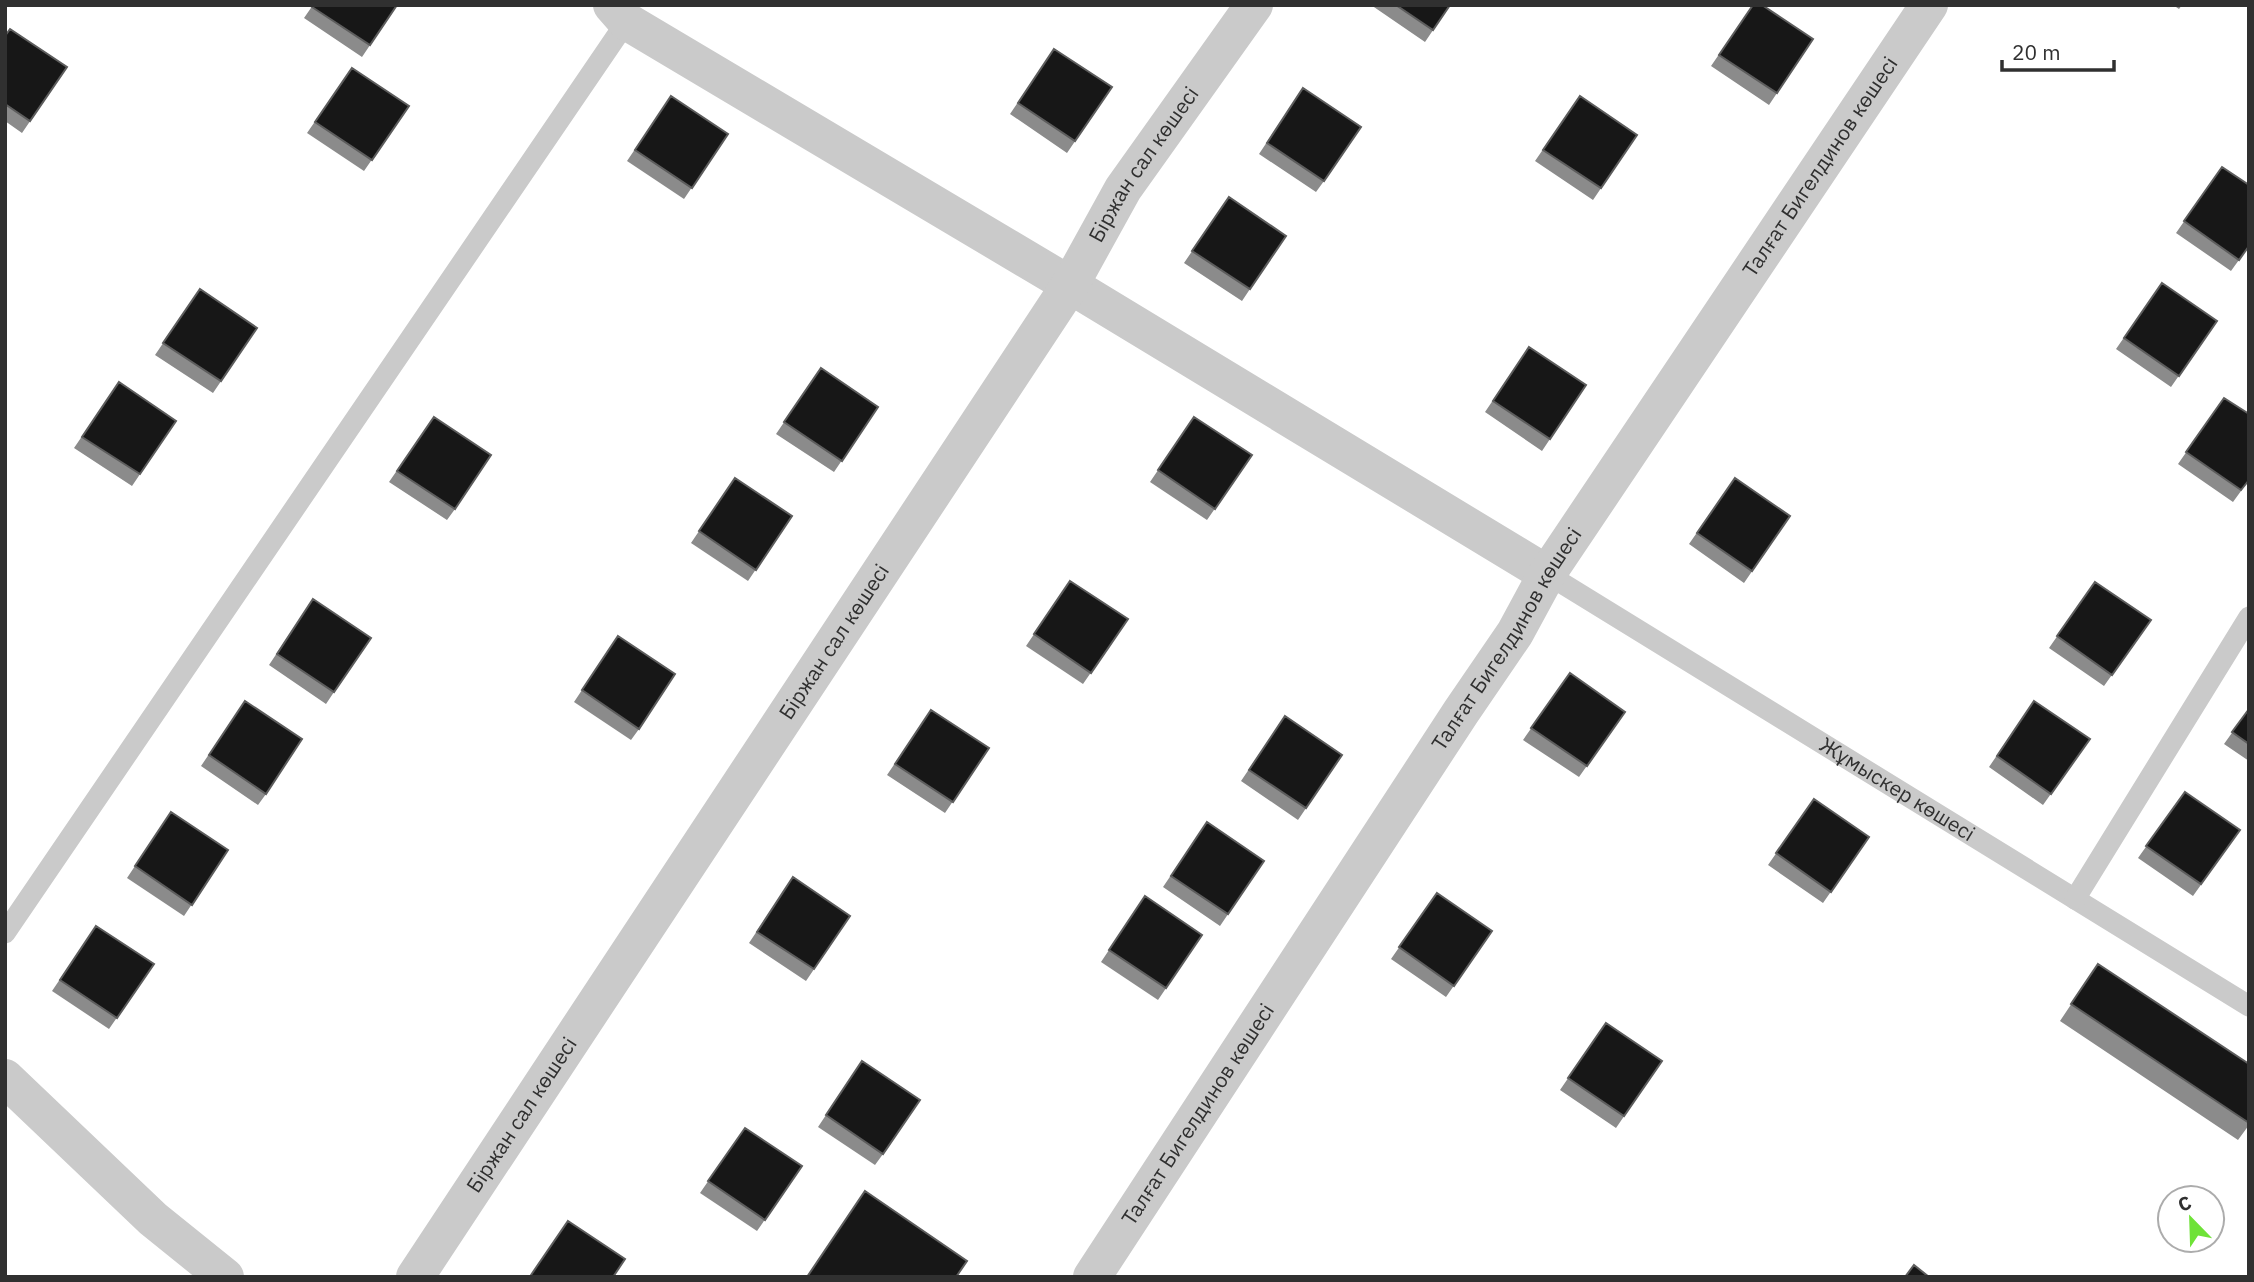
<svg xmlns="http://www.w3.org/2000/svg" width="2254" height="1282" font-family="'IBM Plex Sans',sans-serif">
<style>
.lines{fill:none;stroke-linecap:round;stroke-linejoin:round}
.lane{stroke:#cacaca;stroke-width:21}
.street{stroke:#cacaca;stroke-width:38}
.wall{fill:#8b8b8b}
.building{fill:#171717;stroke:#5d5d5d;stroke-width:2}
.labels{text-anchor:middle;stroke-width:7;stroke-linejoin:round;paint-order:stroke}
.street-label{font-size:21px;fill:#303030;stroke:#fff}
</style>
<rect width="100%" height="100%" fill="#fff"/>
<g class="lines">
<!-- lane -->
<g class="lane">
<path id="s1" d="M1547 574 2249 1006"/>
<path d="M2075 899 2249 617"/>
<path d="M5 933 631 15"/>
</g>
<!-- street -->
<g class="street">
<path d="M612 5 626 21 1070 285 1547 574"/>
<path d="M5 1078 153 1219 225 1277"/>
<path id="s2" d="M415 1277 1070 285 1123 189 1254 5"/>
<path id="s3" d="M1092 1277 1461 712 1515 633 1547 574 1929 5"/>
</g>
</g>
<!-- wall -->
<path class="wall" d="M313 5H397L362 57 304 18Z
M1371 5H1450L1425 42Z
M1753 5 1813 39 1769 105 1711 66Z
M2173 5H2182L2179 9Z
M5 35 67 67 22 133 5 121Z
M1054 49 1112 87 1067 153 1010 114Z
M352 68 409 106 364 171 307 133Z
M1303 88 1324 181 1316 192 1259 154Z
M671 96 728 134 684 199 627 161Z
M1580 96 1637 135 1593 200 1535 161Z
M2222 167 2249 246 2231 271 2176 233Z
M1229 197 1250 289 1242 301 1184 263Z
M2162 283 2217 321 2171 387 2116 349Z
M200 289 257 328 213 393 155 355Z
M1529 347 1586 385 1542 451 1485 412Z
M821 368 878 407 834 472 776 434Z
M119 382 176 421 132 486 74 448Z
M2224 398 2249 480 2233 502 2178 464Z
M434 417 455 509 447 520 389 482Z
M1194 417 1252 455 1207 520 1150 482Z
M735 478 792 516 748 581 691 543Z
M1735 478 1790 516 1744 583 1689 544Z
M1070 581 1128 619 1083 684 1026 646Z
M2095 582 2151 620 2104 686 2049 648Z
M313 599 334 692 326 704 269 665Z
M618 636 639 729 631 740 574 702Z
M1570 673 1625 712 1579 777 1523 740Z
M245 701 266 794 258 805 201 766Z
M2034 701 2090 739 2043 805 1989 767Z
M2249 709V761L2224 744Z
M931 710 989 748 945 813 887 775Z
M1285 716 1342 755 1298 820 1241 781Z
M2185 792 2240 830 2193 896 2138 858Z
M1814 799 1869 837 1823 903 1768 865Z
M171 812 228 850 184 916 127 878Z
M1207 822 1264 861 1220 926 1163 887Z
M793 877 850 916 806 981 749 943Z
M1437 893 1492 931 1446 997 1391 959Z
M1145 896 1202 935 1158 1000 1101 962Z
M96 926 154 964 109 1029 52 991Z
M2098 964 2249 1064V1125L2238 1140 2060 1021Z
M1606 1023 1662 1061 1616 1128 1560 1090Z
M862 1061 883 1154 875 1165 818 1127Z
M745 1128 802 1166 757 1231 700 1193Z"/>
<!-- building -->
<path class="building" d="M313 5H397L370 45 312 7Z
M1396 5H1450L1433 30Z
M1753 5H1762L1813 39 1777 93 1719 55Z
M10 29 67 67 30 121 5 104V36Z
M1054 49 1112 87 1075 141 1018 103Z
M352 68 409 106 372 160 315 122Z
M1303 88 1361 127 1324 181 1267 143Z
M671 96 728 134 692 188 635 150Z
M1580 96 1637 135 1601 188 1543 150Z
M2222 167 2249 185V246L2239 260 2184 221Z
M1229 197 1286 236 1250 289 1192 251Z
M2162 283 2217 321 2179 376 2124 338Z
M200 289 257 328 221 381 163 343Z
M1529 347 1586 385 1550 439 1493 401Z
M821 368 878 407 842 461 784 422Z
M119 382 176 421 140 474 82 437Z
M2224 398 2249 414V480L2241 490 2186 452Z
M434 417 491 455 455 509 397 471Z
M1194 417 1252 455 1215 509 1158 470Z
M735 478 792 516 756 570 699 531Z
M1735 478 1790 516 1752 571 1697 533Z
M1070 581 1128 619 1091 673 1034 634Z
M2095 582 2151 620 2112 675 2057 636Z
M313 599 371 638 334 692 277 654Z
M618 636 675 674 639 729 582 690Z
M1570 673 1625 712 1587 766 1531 728Z
M245 701 302 739 266 794 209 755Z
M2034 701 2090 739 2051 794 1997 756Z
M2249 709V744L2232 732Z
M931 710 989 748 953 802 895 764Z
M1285 716 1342 755 1306 808 1249 770Z
M2185 792 2240 830 2201 884 2146 846Z
M1814 799 1869 837 1831 892 1776 853Z
M171 812 228 850 192 905 135 866Z
M1207 822 1264 861 1228 914 1171 876Z
M793 877 850 916 814 969 757 932Z
M1437 893 1492 931 1454 986 1399 947Z
M1145 896 1202 935 1166 988 1109 950Z
M96 926 154 964 117 1018 60 980Z
M2098 964 2249 1064V1123L2071 1004Z
M1606 1023 1662 1061 1624 1116 1568 1078Z
M862 1061 920 1100 883 1154 826 1115Z
M745 1128 802 1166 765 1220 708 1181Z
M865 1191 967 1261 956 1277H807Z
M568 1221 625 1259 613 1277H535L531 1275Z
M1914 1265 1929 1277H1905Z"/>
<g class="labels">
<!-- street labels -->
<g class="street-label">
<text dy="7" stroke="none"><textPath href="#s2" startOffset="1330">Біржан сал көшесі</textPath></text>
<text dy="7" stroke="none"><textPath href="#s3" startOffset="1328">Талғат Бигелдинов көшесі</textPath></text>
<text dy="7" stroke="none"><textPath href="#s3" startOffset="761">Талғат Бигелдинов көшесі</textPath></text>
<text dy="7" stroke="none"><textPath href="#s2" startOffset="761">Біржан сал көшесі</textPath></text>
<text dy="7" stroke="none"><textPath href="#s1" startOffset="411">Жұмыскер көшесі</textPath></text>
<text dy="7" stroke="none"><textPath href="#s2" startOffset="194">Біржан сал көшесі</textPath></text>
<text dy="7" stroke="none"><textPath href="#s3" startOffset="194">Талғат Бигелдинов көшесі</textPath></text>
</g>
</g>
<!-- border -->
<rect width="2254" height="1282" fill="none" stroke="#303030" stroke-width="14"/>
<!-- north arrow -->
<g transform="translate(2191 1219) rotate(337)"><circle r="33" fill="#ffffff" stroke="#acacac" stroke-width="2"/>
<path d="M0-5L12 26L0 18L-12 26Z" fill="#6ee237"/>
<text y="-10" font-size="19" font-weight="bold" text-anchor="middle" fill="#303030">С</text>
</g>
<!-- scale -->
<path d="M2002 60v10h112v-10" fill="none" stroke="#303030" stroke-width="3.5"/>
<text x="2012" y="60" font-size="21" fill="#303030" stroke="#ffffff" stroke-width="5" paint-order="stroke">20 m</text>
</svg>
